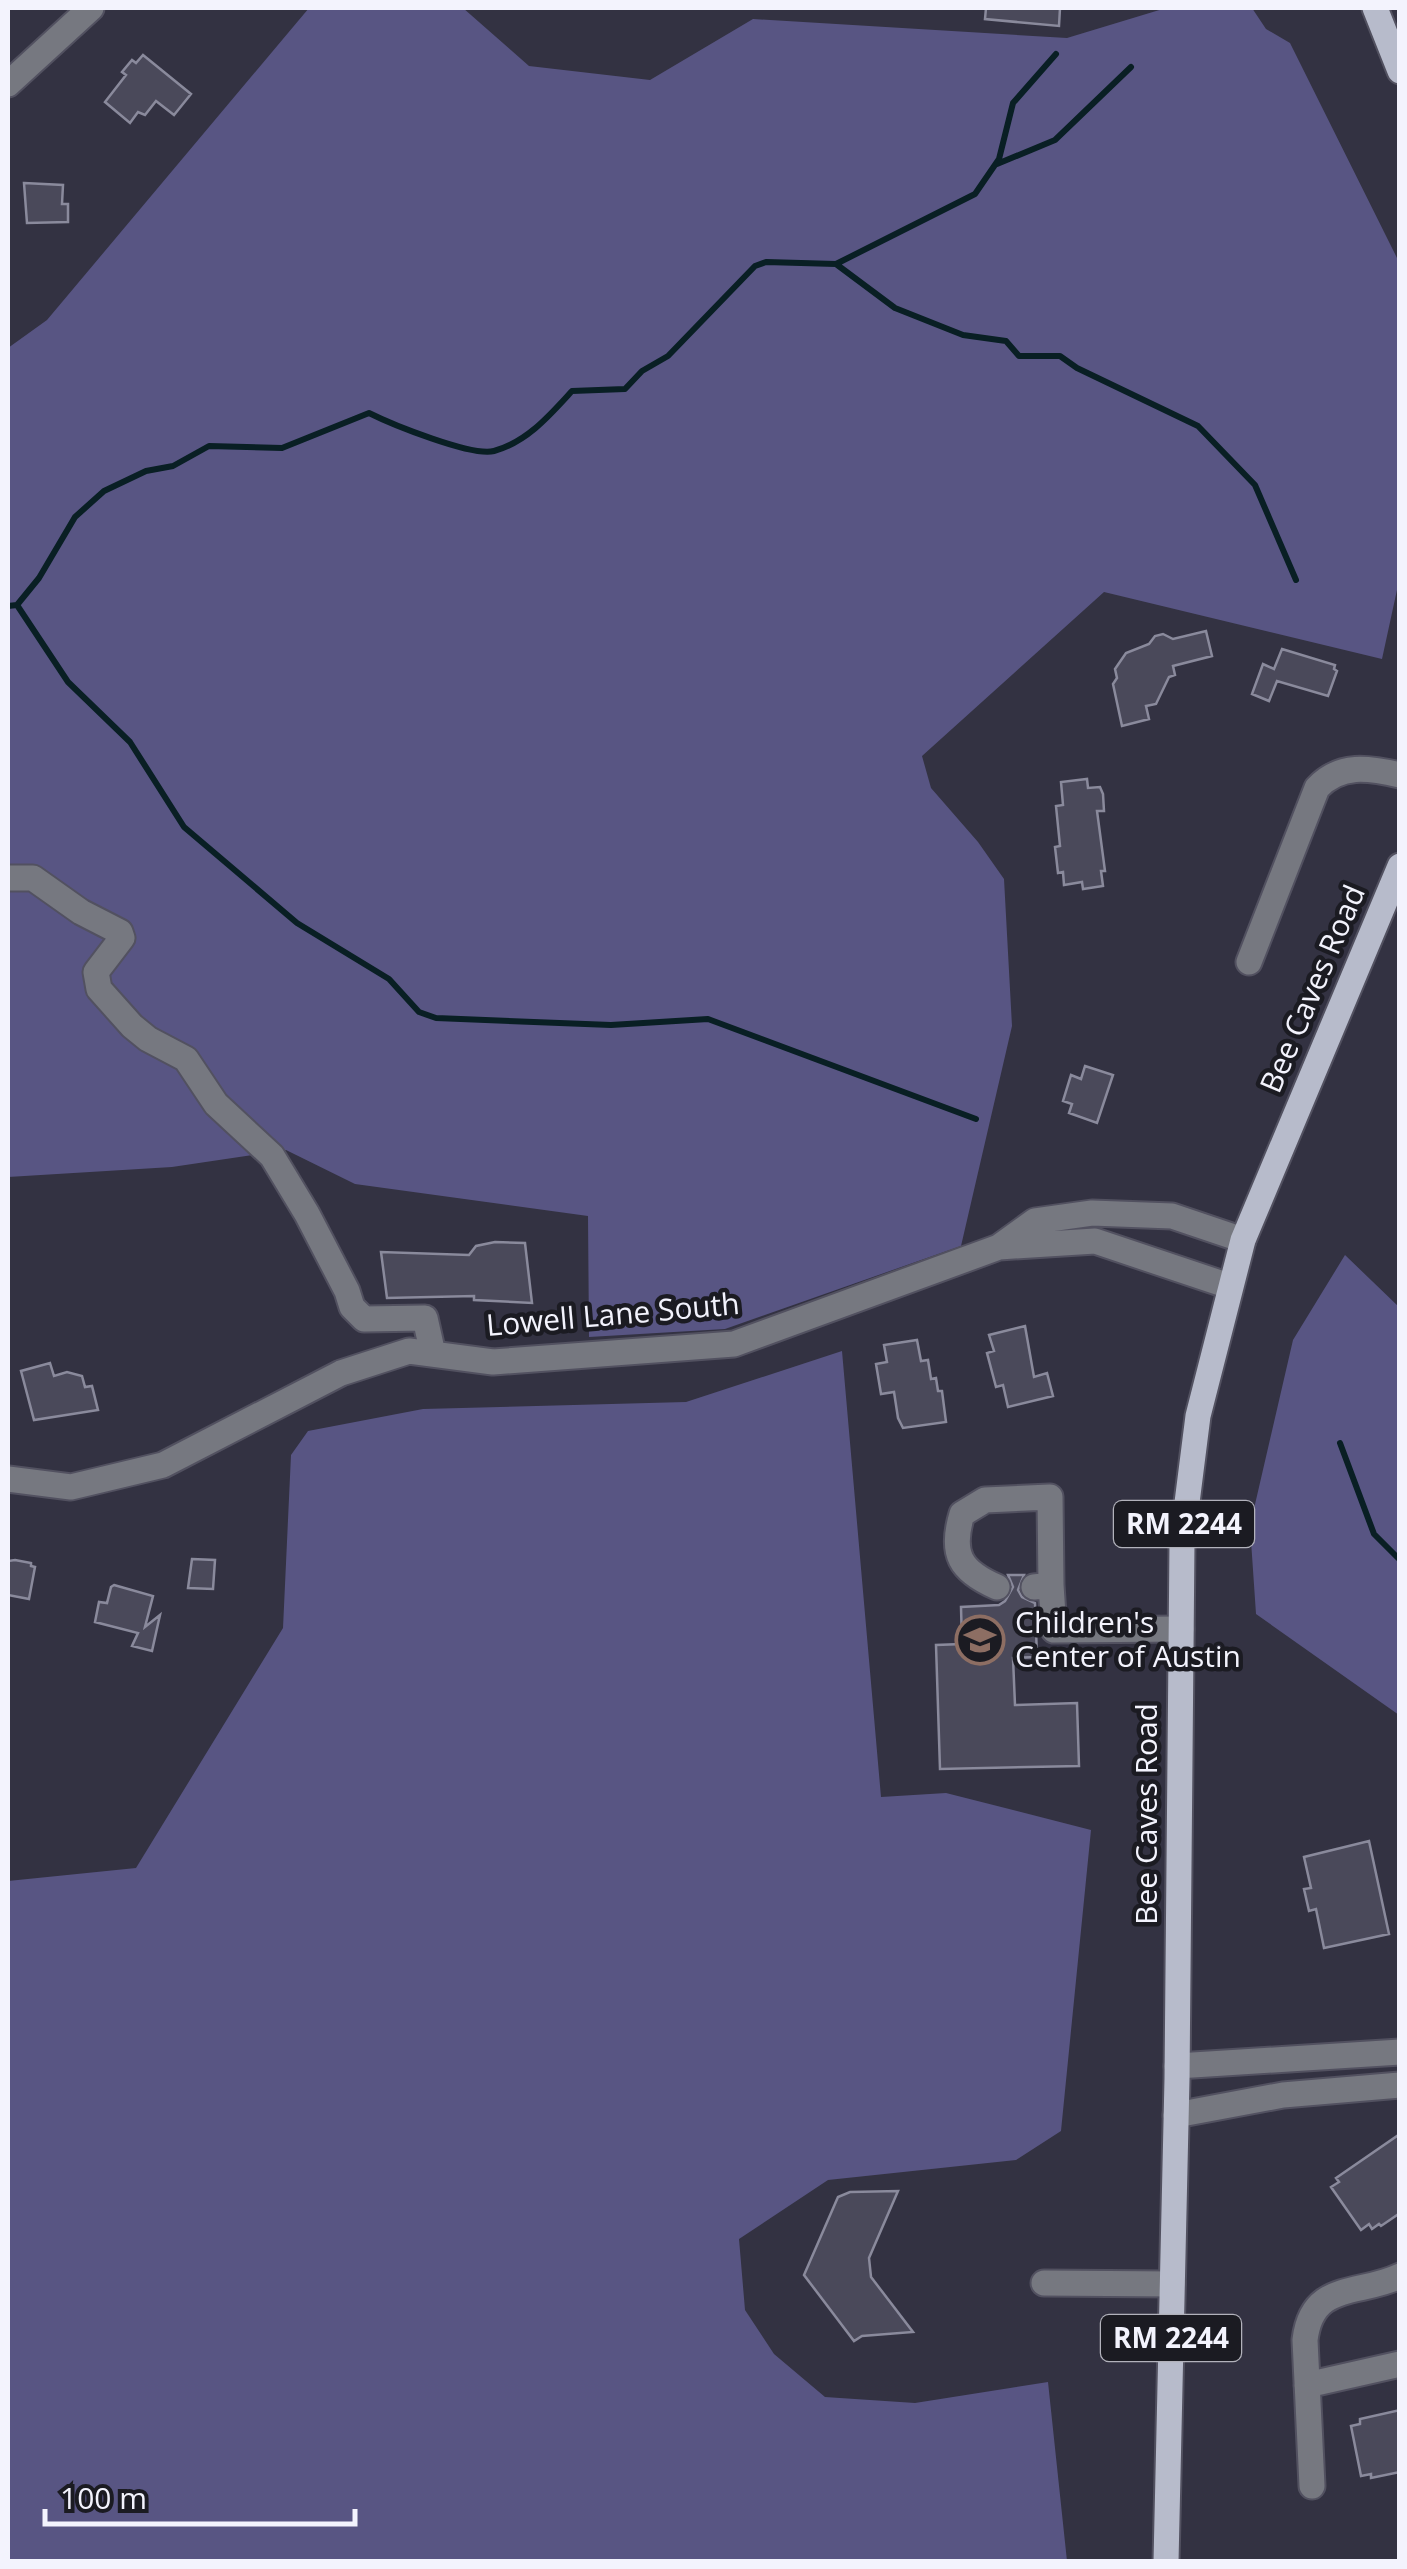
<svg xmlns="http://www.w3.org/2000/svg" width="1407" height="2569" font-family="'Open Sans',sans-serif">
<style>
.forest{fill:#585583}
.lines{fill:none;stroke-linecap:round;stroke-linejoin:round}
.stream{stroke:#091f24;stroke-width:6}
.building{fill:#4a495a;stroke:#8a8a9c;stroke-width:2.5}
.minor-casing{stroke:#525160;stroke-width:29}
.major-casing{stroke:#525160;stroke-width:29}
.minor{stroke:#767880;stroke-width:25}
.major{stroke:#b7bbcb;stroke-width:25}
.labels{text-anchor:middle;stroke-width:9;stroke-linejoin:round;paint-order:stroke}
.shield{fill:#1b1b22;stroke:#b2b2bb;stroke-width:2.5}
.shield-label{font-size:28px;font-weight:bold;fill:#f3f3fd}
.street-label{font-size:30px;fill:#f3f3fd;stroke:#1b1b22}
.poi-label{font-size:30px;fill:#f3f3fd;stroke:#1b1b22;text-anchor:start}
</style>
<rect width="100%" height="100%" fill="#333242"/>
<!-- forest -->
<path class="forest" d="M309 8H463L529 66 650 80 753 19 1067 38 1166 8H1252L1266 29 1290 43 1397 258 1399 272 1400 576 1382 659 1104 592 922 756 931 788 978 842 1004 879 1012 1026 961 1246 725 1329 589 1337 588 1216 355 1184 286 1150 172 1167 8 1177V348L47 320Z
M1345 1255 1399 1307V1715L1256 1614 1250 1526 1293 1340Z
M842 1351 881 1797 946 1793 1091 1830 1061 2131 1016 2160 828 2180 739 2239 745 2310 774 2354 825 2397 915 2403 1048 2382 1067 2561H8V1881L136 1868 283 1628 291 1455 308 1431 423 1409 686 1402Z"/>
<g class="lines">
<!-- stream -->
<path class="stream" d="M997 164 1055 140 1131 67
M836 264 975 194 999 159 1013 103 1056 54
M17 605 39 578 75 517 104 491 146 471 173 466 209 446 282 448 369 413C391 424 472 457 494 451 527 442 550 415 572 391L625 389 642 371 668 356 755 266 766 262 836 264 895 308 963 335 1006 341 1019 356H1060L1077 368 1198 426 1255 485 1296 580
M8 606 17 605 68 682 130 742 184 827 297 923 389 979 419 1012 436 1018 611 1025 708 1019 976 1119
M1340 1443 1374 1534 1400 1560"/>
</g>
<!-- building -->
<path class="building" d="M986 8H1060L1059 26 985 19Z
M143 55 191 94 174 115 156 101 145 115 138 112 130 123 105 102 126 75 122 72 132 60 136 63Z
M24 183 63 185 62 204H68V222L27 223Z
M1206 631 1212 656 1173 666 1175 675 1169 677 1156 704 1146 706 1149 719 1122 726 1113 684 1117 678 1115 669 1126 653 1149 644 1155 636 1163 634 1173 639Z
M1282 649 1335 665 1334 669 1337 671 1328 696 1277 681 1269 701 1252 694 1263 664 1274 669Z
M1087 779 1088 788 1100 787 1103 794 1104 811H1097L1105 871H1101L1103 886 1083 889 1082 882 1064 885 1063 872 1058 873 1055 847 1060 846 1056 806 1063 805 1061 782Z
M1085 1066 1113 1075 1097 1123 1069 1113 1072 1104 1063 1101 1071 1075 1081 1079Z
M495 1242 525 1243 532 1303 474 1300V1296L387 1298 381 1252 469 1255 476 1246Z
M1025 1326 1034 1377 1047 1373 1053 1396 1008 1407 1003 1385 996 1387 987 1353 994 1351 989 1335Z
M917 1340 921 1361 928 1360 931 1379 936 1378 938 1391H942L946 1422 903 1428 898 1418 894 1392 881 1394 876 1364 887 1362 884 1345Z
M50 1363 54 1376 67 1372 82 1376 85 1387 92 1386 98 1410 34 1420 21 1371Z
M192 1559 215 1560 213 1589 188 1588Z
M15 1560 31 1563V1566L35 1567 29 1599 8 1595V1561Z
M1008 1575H1024L1018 1590 1022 1597 1035 1603 1037 1657 1013 1658 1015 1705 1077 1703 1079 1766 940 1769 936 1645 962 1644 961 1607 999 1605 1005 1601 1013 1587Z
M114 1585 153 1596 145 1627 160 1615 152 1651 132 1646 138 1633 95 1622 99 1602 107 1603 111 1587Z
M1369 1841 1389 1934 1324 1948 1316 1909 1309 1911 1304 1889 1311 1888 1304 1857Z
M1400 2134V2213L1381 2226 1379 2224 1372 2229 1369 2224 1361 2230 1331 2187 1339 2182 1336 2178Z
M898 2191 869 2258 871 2277 913 2332 862 2336 854 2341 804 2275 838 2197 850 2192Z
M1400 2410V2472L1371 2478V2474L1361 2476 1351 2426 1360 2424V2419Z"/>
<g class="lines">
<!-- minor casing -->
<g class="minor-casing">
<path id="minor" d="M8 84 91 8
M8 878H33L81 912 120 932 122 938 96 972 99 989 132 1026 148 1039 186 1059 216 1104 272 1156 307 1214 347 1291 352 1307 364 1319 425 1318 433 1354
M1249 962 1317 788C1340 763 1369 768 1400 775
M999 1247 1095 1241 1229 1286
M8 1479 71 1487 163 1465 341 1373 409 1351 493 1362 734 1344 999 1247 1035 1221 1092 1213 1172 1216 1243 1240
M1051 1585 1054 1630 1181 1629
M997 1587C960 1571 950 1554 962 1514L985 1500 1050 1497 1051 1585 1034 1587
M1177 2066 1400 2052
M1176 2115 1283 2095 1400 2085
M1044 2283 1172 2284
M1307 2385 1400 2364
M1312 2486 1305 2340C1312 2281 1358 2296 1400 2276"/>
</g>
<!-- major casing -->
<g class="major-casing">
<path id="major" d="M1375 8 1400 71
M1166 2562 1177 2079 1182 1542 1198 1416 1243 1240 1400 866"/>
</g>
<!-- minor -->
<use href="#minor" class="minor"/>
<!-- major -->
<use href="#major" class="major"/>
</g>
<!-- icons -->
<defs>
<g id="school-ring" transform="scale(2.5)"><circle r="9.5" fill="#1b1b22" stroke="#8d6e63" stroke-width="1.5"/><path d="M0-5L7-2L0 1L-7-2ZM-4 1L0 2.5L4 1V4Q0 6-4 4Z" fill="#8d6e63"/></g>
</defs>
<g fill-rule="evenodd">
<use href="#school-ring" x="980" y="1640"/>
</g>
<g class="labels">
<!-- shield labels -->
<g class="shield">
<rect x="1114" y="1501" width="140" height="46" rx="8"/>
<rect x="1101" y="2315" width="140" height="46" rx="8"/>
</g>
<g class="shield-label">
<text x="1184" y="1534">RM 2244</text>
<text x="1171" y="2348">RM 2244</text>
</g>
<!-- street labels -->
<g class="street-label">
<text transform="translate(1313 989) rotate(-67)" y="10">Bee Caves Road</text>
<text transform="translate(613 1315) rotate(-5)" y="10">Lowell Lane South</text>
<text transform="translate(1147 1814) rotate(-90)" y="10">Bee Caves Road</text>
</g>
<!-- poi labels -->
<g class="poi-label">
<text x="1015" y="1633">Children's<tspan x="1015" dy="34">Center of Austin</tspan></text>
</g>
</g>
<!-- border -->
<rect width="1407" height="2569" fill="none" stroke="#f3f3fd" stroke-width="20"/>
<!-- scale -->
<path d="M45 2509v15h310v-15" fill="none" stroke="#f3f3fd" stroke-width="5"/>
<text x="60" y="2509" font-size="30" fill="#f3f3fd" stroke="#1b1b22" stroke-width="8" paint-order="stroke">100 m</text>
</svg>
